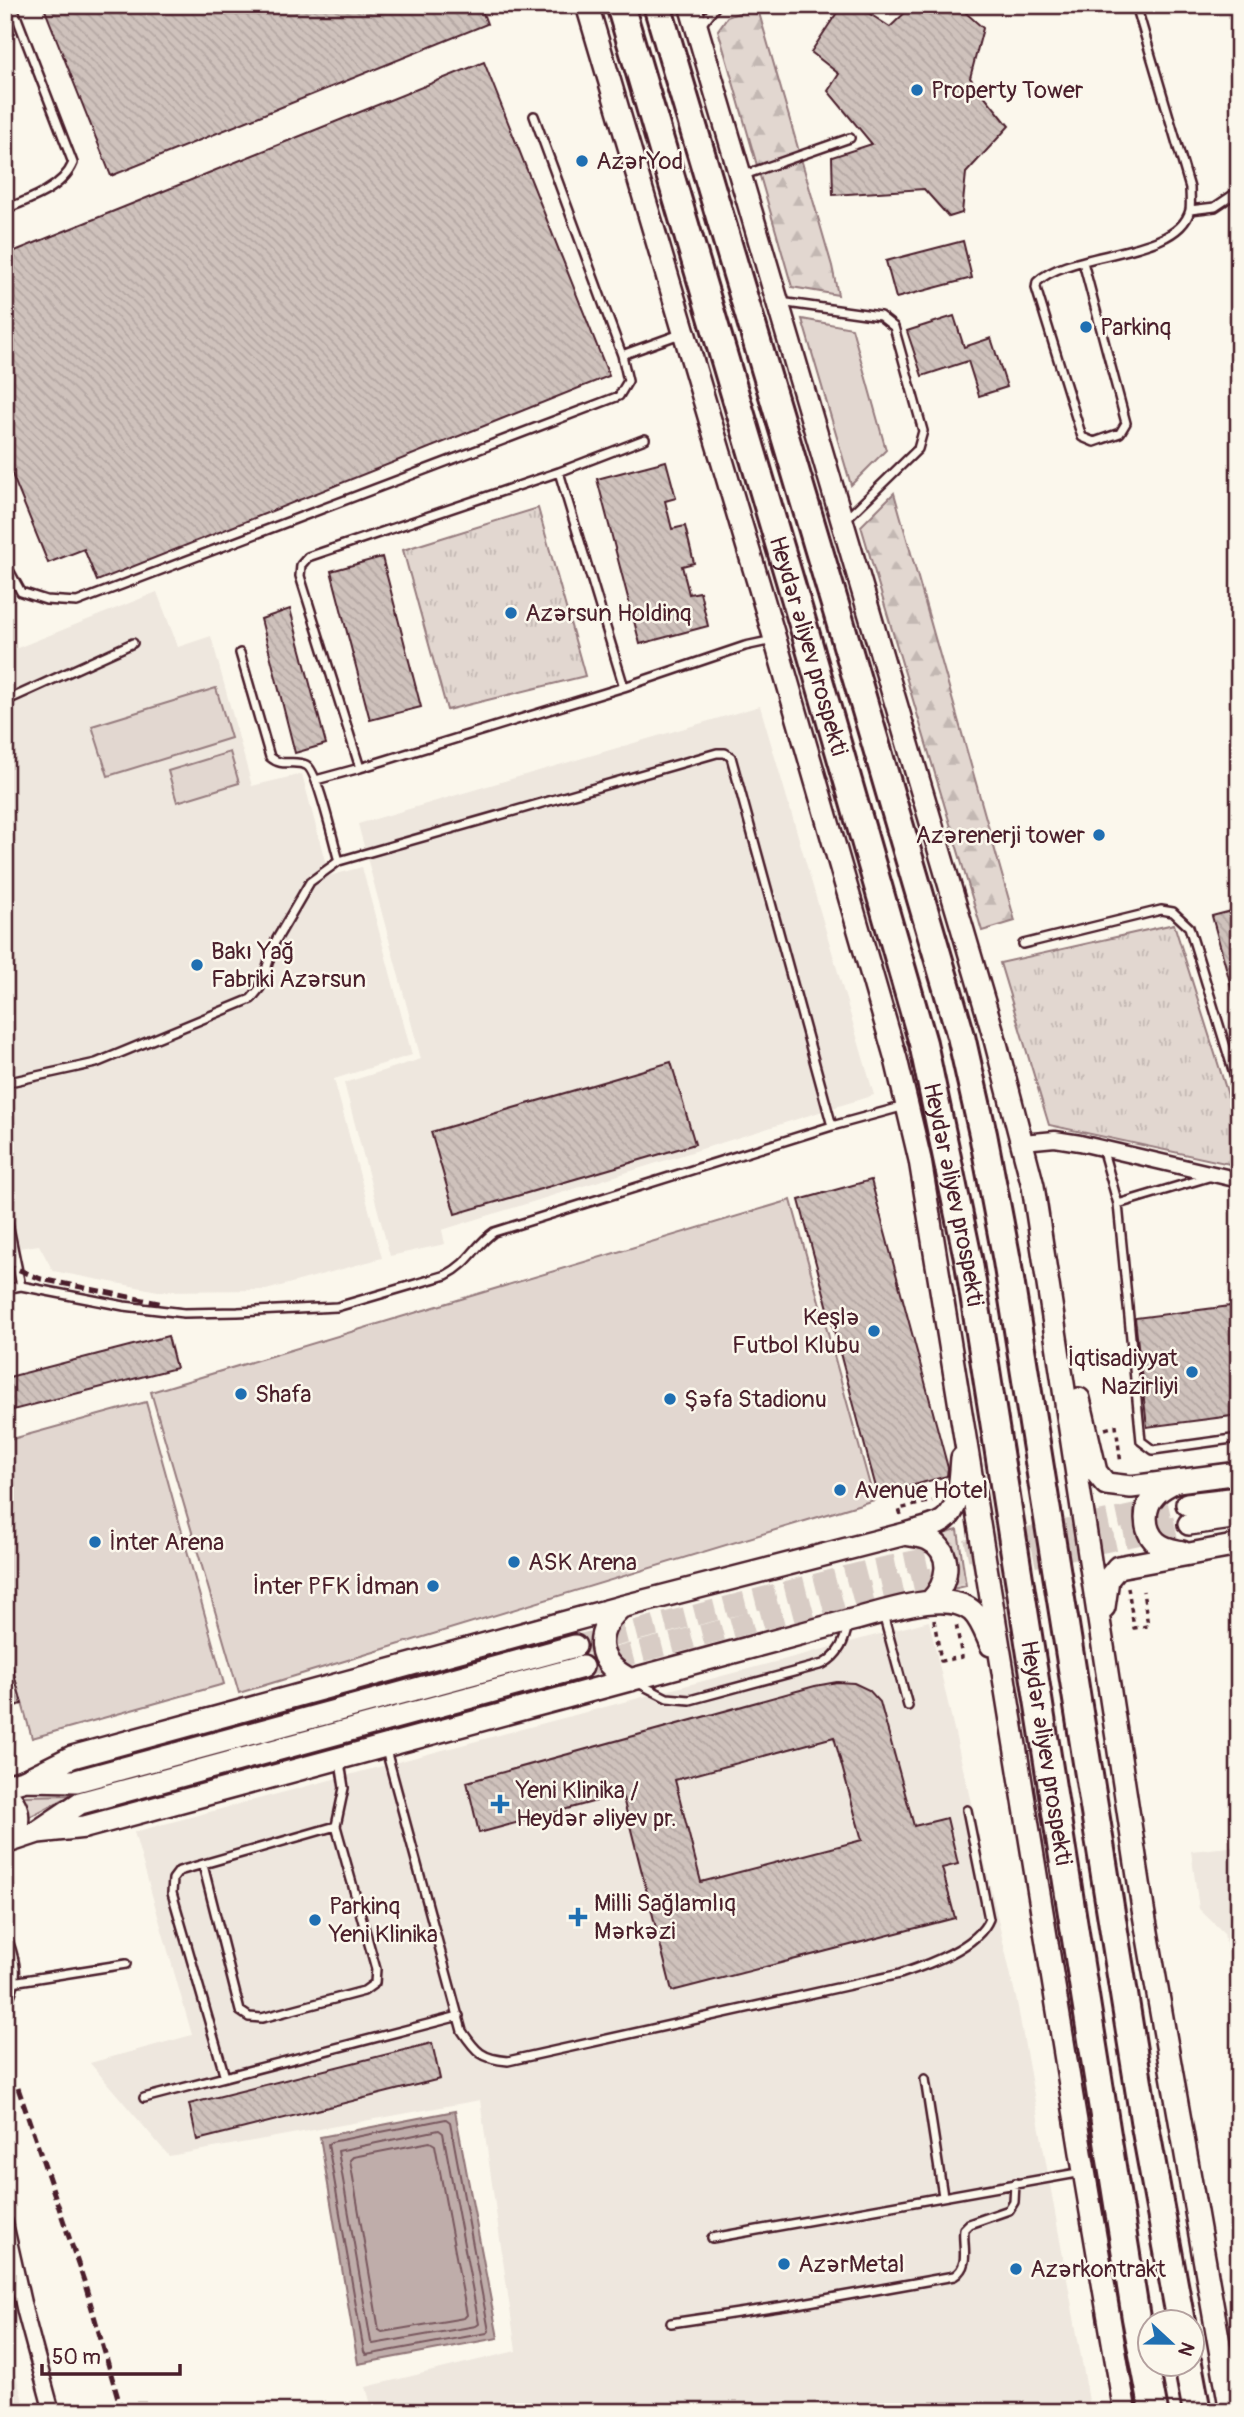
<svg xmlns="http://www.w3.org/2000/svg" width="1244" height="2417" font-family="Pangolin,sans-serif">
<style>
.built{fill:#eee7de}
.green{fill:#e2d7d0;stroke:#967b7e;stroke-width:2}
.forest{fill:url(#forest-firs);stroke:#967b7e;stroke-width:2}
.park{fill:url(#park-tufts);stroke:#967b7e;stroke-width:2}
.water{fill:#bfadaa;stroke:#907477;stroke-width:2}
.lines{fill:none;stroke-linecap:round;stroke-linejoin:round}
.shore{stroke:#79585e;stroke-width:2}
.building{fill:url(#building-back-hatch);stroke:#4a1f2b;stroke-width:2;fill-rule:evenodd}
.secondary-tunnel{stroke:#d8ccc5;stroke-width:21;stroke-dasharray:21 10;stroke-linecap:butt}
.lane-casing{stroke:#4a1f2b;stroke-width:12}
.street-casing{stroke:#4a1f2b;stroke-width:19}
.secondary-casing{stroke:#4a1f2b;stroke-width:26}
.highway-casing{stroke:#4a1f2b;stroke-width:32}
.path{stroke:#4a1f2b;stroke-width:3.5;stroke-dasharray:5 5;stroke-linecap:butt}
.lane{stroke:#fbf7ec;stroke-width:7}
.street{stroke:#fbf7ec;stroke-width:14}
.secondary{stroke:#fbf7ec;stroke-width:21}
.highway{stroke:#fbf7ec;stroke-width:26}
.rail{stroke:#4a1f2b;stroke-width:5;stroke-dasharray:10 5;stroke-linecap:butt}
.poi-dot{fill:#1f6fb2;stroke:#fbf7ec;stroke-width:2.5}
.labels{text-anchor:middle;stroke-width:5;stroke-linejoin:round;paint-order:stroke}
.poi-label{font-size:24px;fill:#4a1f2b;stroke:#fbf7ec;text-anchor:start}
.street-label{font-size:24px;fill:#4a1f2b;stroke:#fbf7ec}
</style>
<defs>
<pattern id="forest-firs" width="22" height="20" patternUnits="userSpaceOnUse" patternTransform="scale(1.75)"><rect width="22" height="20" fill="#e2d7d0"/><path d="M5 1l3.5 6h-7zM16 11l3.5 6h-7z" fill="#c3b8b3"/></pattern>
<pattern id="park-tufts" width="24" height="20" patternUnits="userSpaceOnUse" patternTransform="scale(1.75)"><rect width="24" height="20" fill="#e2d7d0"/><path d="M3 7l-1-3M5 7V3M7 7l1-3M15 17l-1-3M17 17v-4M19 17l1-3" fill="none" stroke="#c3b8b3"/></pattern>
<pattern id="building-back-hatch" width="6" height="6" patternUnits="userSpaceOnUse" patternTransform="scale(1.75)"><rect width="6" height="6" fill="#cfc2bc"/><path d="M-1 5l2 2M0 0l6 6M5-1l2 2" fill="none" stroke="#b3a6a2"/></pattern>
</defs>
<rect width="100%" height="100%" fill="#fbf7ec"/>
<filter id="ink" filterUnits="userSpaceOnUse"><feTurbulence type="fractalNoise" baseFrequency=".0143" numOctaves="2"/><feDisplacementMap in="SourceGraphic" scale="14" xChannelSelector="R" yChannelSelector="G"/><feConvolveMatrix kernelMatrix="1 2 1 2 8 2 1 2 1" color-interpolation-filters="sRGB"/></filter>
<g filter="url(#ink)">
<!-- built -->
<path class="built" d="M157 592 178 647 211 636 252 786 302 774 329 876 362 867 412 1055 334 1079 382 1258 266 1290 158 1291 53 1271 39 1245 5 1250V653Z
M760 706 874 1095 442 1230 445 1244 390 1256 344 1083 421 1059 358 824Z
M929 1621 1017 2002 1091 2412H373L366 2387 516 2351 480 2100 169 2156 90 2063 192 2035 134 1832Z
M1239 1846V2023L1224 1933 1199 1909 1191 1851Z
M16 2375 26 2412H5V2377Z"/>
<!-- green -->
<path class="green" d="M802 319 852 328 886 450 851 485Z
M216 688 231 738 108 776 92 726Z
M230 752 239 783 177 802 168 771Z
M791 1200 874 1500 239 1693 151 1392Z
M146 1402 224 1684 32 1738 5 1643V1441Z
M958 1530 966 1586 953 1589C958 1568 954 1551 942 1534Z
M72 1795 29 1817 23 1796Z"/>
<!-- forest -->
<path class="forest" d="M757 6 832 266 838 295 792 287 718 30 727 17Z
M894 493 1015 921 982 931 861 526Z"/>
<!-- park -->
<path class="park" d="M538 508 585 676 447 710 403 550Z
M1174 924 1239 1130V1160L1234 1165 1049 1125 1000 963Z"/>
<!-- water -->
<path class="water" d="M455 2111 498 2338 358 2364 320 2137Z"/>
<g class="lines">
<!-- shore -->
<path class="shore" d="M446 2119 450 2122 489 2331 487 2333 366 2355 364 2352 328 2144 331 2142Z
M439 2130 443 2133 479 2324 476 2326 373 2344 371 2342 338 2151Z
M430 2142 435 2145 467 2315 464 2318 382 2332 379 2330 350 2160 353 2157Z"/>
</g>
<!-- building -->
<path class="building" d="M43 5H480L487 24 111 176Z
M842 5H856L890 27 913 5H957L983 28 970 78 1009 126 966 173 962 213 949 217 924 189 833 195 832 157 872 144 828 91 839 74 811 52Z
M484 62 609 376 97 581 84 549 48 563 5 457V255Z
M963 241 972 278 896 298 886 261Z
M954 316 964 347 991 338 1007 387 979 396 968 361 922 376 907 331Z
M666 461 676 498 665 501 672 529 685 526 694 563 682 566 689 594 700 592 708 626 640 644 597 479Z
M382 557 421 707 370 720 331 571Z
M290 609 326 744 295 753 261 619Z
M1239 909V996L1234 997 1212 916Z
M671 1062 695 1144 455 1214 431 1132Z
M871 1180 948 1468 947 1476 878 1495 799 1200Z
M1239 1305V1415L1147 1427 1135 1318Z
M168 1336 176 1368 5 1412V1378Z
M5 1659H10L22 1704 5 1709Z
M837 1682 854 1683 869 1690 880 1702 914 1826 947 1818 958 1864 942 1868 955 1918 672 1991 622 1794 479 1833 467 1782 815 1686ZM834 1737 862 1840 701 1882 675 1780Z
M432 2043 440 2079 197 2140 189 2104Z"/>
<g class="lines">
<!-- secondary-tunnel -->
<path class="secondary-tunnel" d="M575 1646 867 1571 1187 1504
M582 1667 867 1592 1189 1524"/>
<!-- lane casing -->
<g class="lane-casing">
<path id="lane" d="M700 26 717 5
M534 116 622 355
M744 175 850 138
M5 209C29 200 63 188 73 163L12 5
M1190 210 1215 207 1239 191
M1083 262 1126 423 1120 433 1094 442 1082 437 1036 288 1037 282C1069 250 1178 258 1190 210 1191 204 1190 195 1190 188L1136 5
M780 302 880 316 894 327 923 431 918 449 844 521
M645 439 559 472 308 557 301 565 300 576 360 768 624 687 745 646 773 640
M559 472 624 687
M5 563 21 592 46 600 77 602 619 396 628 381 622 355 683 333
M240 653 270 757C283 768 292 759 306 765 318 770 334 846 339 861L717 753H725L731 757 832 1126
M5 704 12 698 133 643
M316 780 360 768
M1023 944 1161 910 1173 912 1189 927 1239 1090
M5 1083 96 1063 251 999 260 988 275 942 310 882 339 861
M1102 1148 1118 1204 1141 1441 1153 1450 1239 1438
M1118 1204 1212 1176
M5 1208 21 1286 5 1289
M21 1286 124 1306 184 1313 238 1312 337 1307 446 1275C471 1262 474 1246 494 1232L832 1126 905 1106
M883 1614 908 1706
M638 1683 667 1698 690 1700 823 1664C839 1655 845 1641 848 1624
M386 1750 462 2031C476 2052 482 2059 508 2061L900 1974C927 1965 978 1947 989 1919L967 1810
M203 1865 240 2011 249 2017 262 2018 364 1991 375 1983 376 1969 336 1826 344 1788 340 1762
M12 1982 126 1964
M225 2077 172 1893 173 1879 179 1871 336 1826
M925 2079 943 2196
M144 2098 459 2016
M712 2238 1083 2172
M671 2323 792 2305 954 2276C971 2265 962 2246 964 2229L969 2224 1009 2210 1014 2202 1015 2183"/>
</g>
<!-- street casing -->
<g class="street-casing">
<path id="street" d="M1023 1142 1055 1139 1080 1143 1239 1180
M5 1942C12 1962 16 1977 5 1998
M5 2223 25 2312 52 2412"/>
</g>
<!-- secondary casing -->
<g class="secondary-casing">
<path id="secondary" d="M587 5 775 639 896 1059 920 1160 1084 2171 1125 2412
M690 5 994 1036 1033 1186 1143 1909 1231 2412
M1079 1399 1096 1472 1106 1484 1131 1487 1239 1473
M1174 1482C1167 1486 1160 1489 1155 1495 1143 1507 1143 1530 1156 1542 1163 1549 1173 1550 1182 1552
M1187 1504 1239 1498
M1189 1524 1239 1517
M905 1534C913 1536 921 1536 928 1539 955 1552 948 1584 930 1602
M621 1607C593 1633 594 1662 631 1680
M1104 1607 1108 1579 1118 1567 1239 1545
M26 1780 72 1757 621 1607 905 1534C917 1530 932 1528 943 1521 961 1509 960 1478 962 1458
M5 1786 26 1780 76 1781 575 1646
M5 1793C21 1807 23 1828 5 1841
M40 1830 80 1803 582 1667
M5 1843 38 1832 85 1827 848 1621C880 1614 945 1588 972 1611 981 1619 986 1634 991 1645"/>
</g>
<!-- highway casing -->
<g class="highway-casing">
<g id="highway">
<path id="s1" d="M620 5 804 628 923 1043 969 1263 1136 2318 1154 2412"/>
<path d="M657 5 839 618 961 1036 983 1134 1007 1261 1145 2126 1181 2322"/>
<path d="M1188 2364 1197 2412"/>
</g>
</g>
<!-- path -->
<path class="path" d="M1105 1429 1116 1426 1121 1464
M901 1515 899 1509 932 1501
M1128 1587 1134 1628 1148 1626 1143 1591
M934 1620 941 1661 962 1657 956 1623"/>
<!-- lane -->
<use href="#lane" class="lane"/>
<!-- street -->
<use href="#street" class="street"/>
<!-- secondary -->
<use href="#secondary" class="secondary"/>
<!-- highway -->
<use href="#highway" class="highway"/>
<!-- rail -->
<path class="rail" d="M5 1264 41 1279 164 1304
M18 2088 84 2281 122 2412"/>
</g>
</g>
<!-- markers -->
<g class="poi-dot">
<circle cx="917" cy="90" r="7"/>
<circle cx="582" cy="161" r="7"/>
<circle cx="1086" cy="327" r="7"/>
<circle cx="511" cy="613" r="7"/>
<circle cx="1099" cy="835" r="7"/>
<circle cx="197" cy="965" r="7"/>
<circle cx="874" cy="1331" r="7"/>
<circle cx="1192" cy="1372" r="7"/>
<circle cx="241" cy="1394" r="7"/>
<circle cx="670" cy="1399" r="7"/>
<circle cx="840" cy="1490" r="7"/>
<circle cx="95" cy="1542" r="7"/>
<circle cx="514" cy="1562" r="7"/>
<circle cx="433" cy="1586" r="7"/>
<path d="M496.5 1793.5h7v7h7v7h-7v7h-7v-7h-7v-7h7z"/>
<path d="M574.5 1906.5h7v7h7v7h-7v7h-7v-7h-7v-7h7z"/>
<circle cx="315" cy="1920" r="7"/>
<circle cx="784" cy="2264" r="7"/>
<circle cx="1016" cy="2269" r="7"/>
</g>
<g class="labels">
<!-- poi labels -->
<g class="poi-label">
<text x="931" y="98">Property Tower</text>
<text x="596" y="169">AzərYod</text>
<text x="1100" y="335">Parkinq</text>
<text x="525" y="621">Azərsun Holdinq</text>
<text x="1085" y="843" text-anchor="end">Azərenerji tower</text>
<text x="211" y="959">Bakı Yağ<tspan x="211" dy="28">Fabriki Azərsun</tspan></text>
<text x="860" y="1325" text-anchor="end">Keşlə<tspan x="860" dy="28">Futbol Klubu</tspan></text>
<text x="1178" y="1366" text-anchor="end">İqtisadiyyat<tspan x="1178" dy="28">Nazirliyi</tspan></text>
<text x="255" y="1402">Shafa</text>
<text x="684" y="1407">Şəfa Stadionu</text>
<text x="854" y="1498">Avenue Hotel</text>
<text x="109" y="1550">İnter Arena</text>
<text x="528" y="1570">ASK Arena</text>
<text x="419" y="1594" text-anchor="end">İnter PFK İdman</text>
<text x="516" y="1798">Yeni Klinika /<tspan x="516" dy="28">Heydər Əliyev pr.</tspan></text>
<text x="594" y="1911">Milli Sağlamlıq<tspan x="594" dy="28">Mərkəzi</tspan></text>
<text x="329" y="1914">Parkinq<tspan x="329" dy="28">Yeni Klinika</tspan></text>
<text x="798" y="2272">AzərMetal</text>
<text x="1030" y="2277">Azərkontrakt</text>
</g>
<!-- street labels -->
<g class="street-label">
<text dy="8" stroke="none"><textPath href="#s1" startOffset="668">Heydər Əliyev prospekti</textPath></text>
<text dy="8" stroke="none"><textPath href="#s1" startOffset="1236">Heydər Əliyev prospekti</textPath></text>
<text dy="8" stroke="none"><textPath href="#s1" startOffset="1802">Heydər Əliyev prospekti</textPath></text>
</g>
</g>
<!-- margin -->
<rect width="1244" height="2417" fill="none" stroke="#fbf7ec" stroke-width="28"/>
<rect x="14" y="14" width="1216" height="2389" fill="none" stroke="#4a1f2b" stroke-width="2.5" filter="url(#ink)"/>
<!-- north arrow -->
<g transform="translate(1171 2343) rotate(112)"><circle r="33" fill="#fbf7ec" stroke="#b4a19f" stroke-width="2"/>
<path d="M0-5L12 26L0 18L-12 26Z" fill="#1f6fb2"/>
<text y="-10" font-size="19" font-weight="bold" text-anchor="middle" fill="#4a1f2b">N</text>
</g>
<!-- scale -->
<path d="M42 2364v10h138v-10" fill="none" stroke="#4a1f2b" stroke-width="3.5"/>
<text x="52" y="2364" font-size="21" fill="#4a1f2b" stroke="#fbf7ec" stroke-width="5" paint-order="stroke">50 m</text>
</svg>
